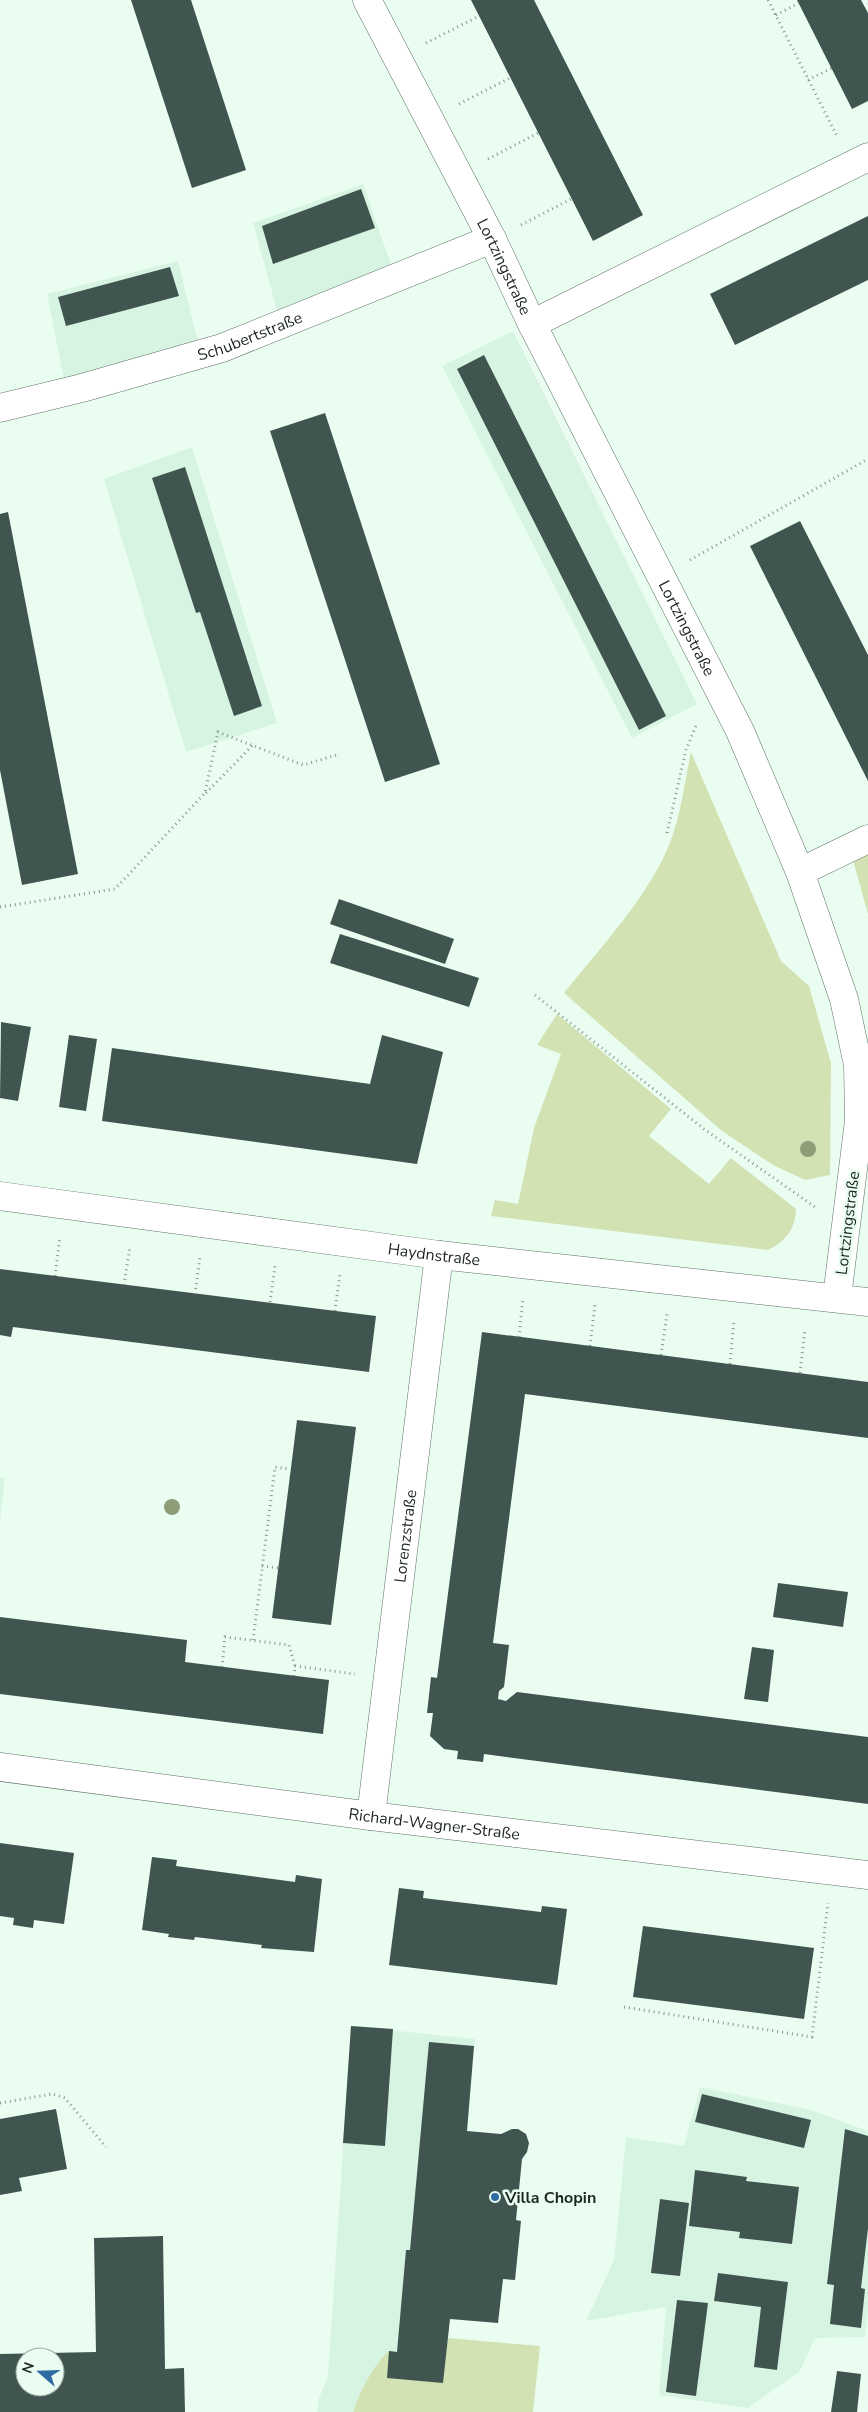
<svg xmlns="http://www.w3.org/2000/svg" width="868" height="2412" font-family="'Nunito Sans',sans-serif">
<style>
.built{fill:#d7f4e2}
.green{fill:#d2e2b3}
.building{fill:#405550;fill-rule:evenodd}
.lines{fill:none;stroke-linecap:round;stroke-linejoin:round}
.minor-casing{stroke:#5f7166;stroke-width:29}
.path{stroke:#89978f;stroke-width:3;stroke-dasharray:1 4;stroke-linecap:butt}
.minor{stroke:#fff;stroke-width:28}
.tree{fill:#8c9d77}
.poi-dot{fill:#2f6ba3;stroke:#e9fef1;stroke-width:2}
.labels{text-anchor:middle;stroke-width:5;stroke-linejoin:round;paint-order:stroke}
.street-label{font-size:16px;fill:#1f2723;stroke:#e9fef1}
.poi-label{font-size:16px;font-weight:bold;fill:#1f2723;stroke:#e9fef1;text-anchor:start}
</style>
<rect width="100%" height="100%" fill="#e9fef1"/>
<!-- built -->
<path class="built" d="M363 184 393 270 278 314 253 223Z
M178 261 199 346 64 380 47 294Z
M513 331 697 704 632 738 442 366Z
M192 447 277 723 186 752 104 479Z
M0 1477 5 1478 0 1521Z
M351 2026 475 2039 467 2131 448 2338 382 2358 357 2401 353 2412H317L319 2398 328 2376Z
M700 2087 811 2110 868 2131V2311L865 2337 815 2338 800 2371 748 2408 659 2395 666 2307 586 2321 614 2260 626 2137 684 2146Z"/>
<!-- green -->
<path class="green" d="M691 752 781 961 809 986 831 1063 830 1175 805 1180 773 1165 722 1131 564 993C600 948 651 894 671 840 681 813 685 780 691 752Z
M868 852V914L853 860Z
M557 1014 671 1109 649 1136 709 1184 731 1158 796 1209C795 1230 786 1241 768 1250L491 1216 495 1200 518 1204 534 1128 561 1054 537 1045Z
M448 2338 540 2346 533 2412H353C360 2392 373 2365 389 2351L445 2356Z"/>
<!-- building -->
<path class="building" d="M131 0H191L246 170 192 188Z
M471 0H534L643 215 593 241Z
M797 0H861L868 13V101L852 109Z
M361 189 375 228 273 264 262 226Z
M868 216V280L735 345 710 294Z
M170 267 179 296 66 326 58 297Z
M484 355 666 716 639 730 457 369Z
M325 413 440 764 385 782 270 431Z
M185 467 262 706 234 716 200 612 196 613 152 478Z
M8 512 78 874 22 885 0 770V514Z
M800 521 868 655V781L750 546Z
M339 899 454 939 445 964 330 924Z
M340 934 479 978 469 1007 330 963Z
M1 1022 31 1027 18 1101 0 1098Z
M69 1035 97 1039 86 1111 59 1107Z
M382 1035 443 1052 417 1164 102 1121 112 1048 370 1084Z
M0 1269 376 1316 369 1372 13 1327 11 1337 0 1335Z
M482 1332 868 1382V1438L525 1394 493 1643 509 1645 504 1687 499 1691 498 1699 506 1701 517 1692 868 1737V1804L484 1754 483 1762 457 1759 458 1751 444 1749 430 1736 433 1713H427L431 1677 437 1678Z
M297 1420 356 1427 331 1625 272 1618Z
M778 1583 848 1592 843 1627 773 1617Z
M0 1617 187 1640 185 1662 329 1680 323 1734 0 1694Z
M752 1647 774 1650 768 1702 744 1699Z
M0 1843 74 1853 64 1924 34 1920 33 1928 13 1925 14 1918 0 1916Z
M152 1857 177 1860 176 1866 236 1874 295 1882 296 1875 322 1879 314 1952 261 1948 262 1945 195 1937 194 1940 168 1937 169 1934 142 1930Z
M399 1888 424 1891 423 1898 541 1912 542 1906 567 1909 557 1985 389 1965Z
M643 1926 814 1948 804 2019 633 1997Z
M351 2026 393 2029 385 2146 343 2143Z
M429 2042 474 2046 467 2131 501 2134 512 2129H518L526 2134 529 2143 527 2152 522 2159 516 2220 521 2221 515 2280 503 2279 498 2323 450 2319 443 2383 387 2378 389 2351 397 2352 406 2250H410Z
M702 2094 811 2120 804 2148 695 2122Z
M56 2109 67 2169 19 2178 22 2191 0 2195V2119Z
M845 2129 868 2136V2228L861 2288 865 2289 861 2328 830 2324 834 2285 827 2284Z
M695 2170 747 2177 746 2181 799 2187 792 2244 739 2238 740 2232 689 2226Z
M660 2199 689 2203 680 2276 651 2273Z
M163 2236 165 2369 184 2368 185 2412H0V2354L96 2352 94 2238ZM25 2357H55V2387H25Z
M718 2273 788 2282 777 2370 754 2367 761 2307 714 2301Z
M677 2300 708 2303 696 2396 666 2392Z
M837 2371 861 2374 857 2412H831Z"/>
<g class="lines">
<!-- minor casing -->
<g class="minor-casing">
<g id="minor">
<path id="s1" d="M367 0 492 239 532 324 740 731 800 872 844 999 858 1065 859 1121 837 1297"/>
<path d="M532 324 868 157"/>
<path id="s2" d="M0 408 82 388 222 348 492 239"/>
<path d="M800 872 868 839"/>
<path id="s3" d="M0 1196 439 1255 868 1302"/>
<path id="s4" d="M0 1767 371 1816 868 1875"/>
<path id="s5" d="M371 1816 439 1255"/>
</g>
</g>
<!-- path -->
<path class="path" d="M768 0 837 136
M776 15 799 3
M426 43 479 16
M808 80 832 68
M459 104 510 78
M488 159 538 133
M521 225 571 199
M690 560 868 459
M206 793 253 745
M667 833 686 750 697 723
M0 907 115 889 205 793 218 732 303 765 340 754
M535 995 704 1129 815 1207
M55 1276 60 1237
M124 1285 130 1246
M195 1294 200 1257
M270 1302 275 1266
M335 1311 340 1274
M519 1337 523 1298
M590 1346 595 1305
M661 1355 667 1314
M730 1364 734 1320
M800 1373 805 1329
M262 1566 278 1568
M253 1640 275 1467 290 1469
M222 1667 225 1637 289 1645 295 1666
M294 1676 295 1666 355 1674
M624 2007 812 2037 828 1903
M0 2103 52 2094 65 2098 106 2147"/>
<!-- minor -->
<use href="#minor" class="minor"/>
</g>
<!-- trees -->
<g class="tree">
<circle cx="808" cy="1149" r="8"/>
<circle cx="172" cy="1507" r="8"/>
</g>
<!-- markers -->
<circle class="poi-dot" cx="495" cy="2197" r="5"/>
<g class="labels">
<!-- street labels -->
<g class="street-label">
<text dy="6" stroke="none"><textPath href="#s1" startOffset="300">Lortzingstraße</textPath></text>
<text dy="6" stroke="none"><textPath href="#s2" startOffset="260">Schubertstraße</textPath></text>
<text dy="6" stroke="none"><textPath href="#s1" startOffset="705">Lortzingstraße</textPath></text>
<text transform="translate(847 1223) rotate(-83)" y="6">Lortzingstraße</text>
<text dy="6" stroke="none"><textPath href="#s3" startOffset="438">Haydnstraße</textPath></text>
<text dy="6" stroke="none"><textPath href="#s5" startOffset="282">Lorenzstraße</textPath></text>
<text dy="6" stroke="none"><textPath href="#s4" startOffset="438">Richard-Wagner-Straße</textPath></text>
</g>
<!-- poi labels -->
<g class="poi-label">
<text x="505" y="2203">Villa Chopin</text>
</g>
</g>
<!-- north arrow -->
<g transform="translate(40 2372) rotate(290)"><circle r="24" fill="#e9fef1" stroke="#98a89f"/>
<path d="M0-4L9 19L0 12L-9 19Z" fill="#2f6ba3"/>
<text y="-8" font-size="14" font-weight="bold" text-anchor="middle" fill="#1f2723">N</text>
</g>
</svg>
